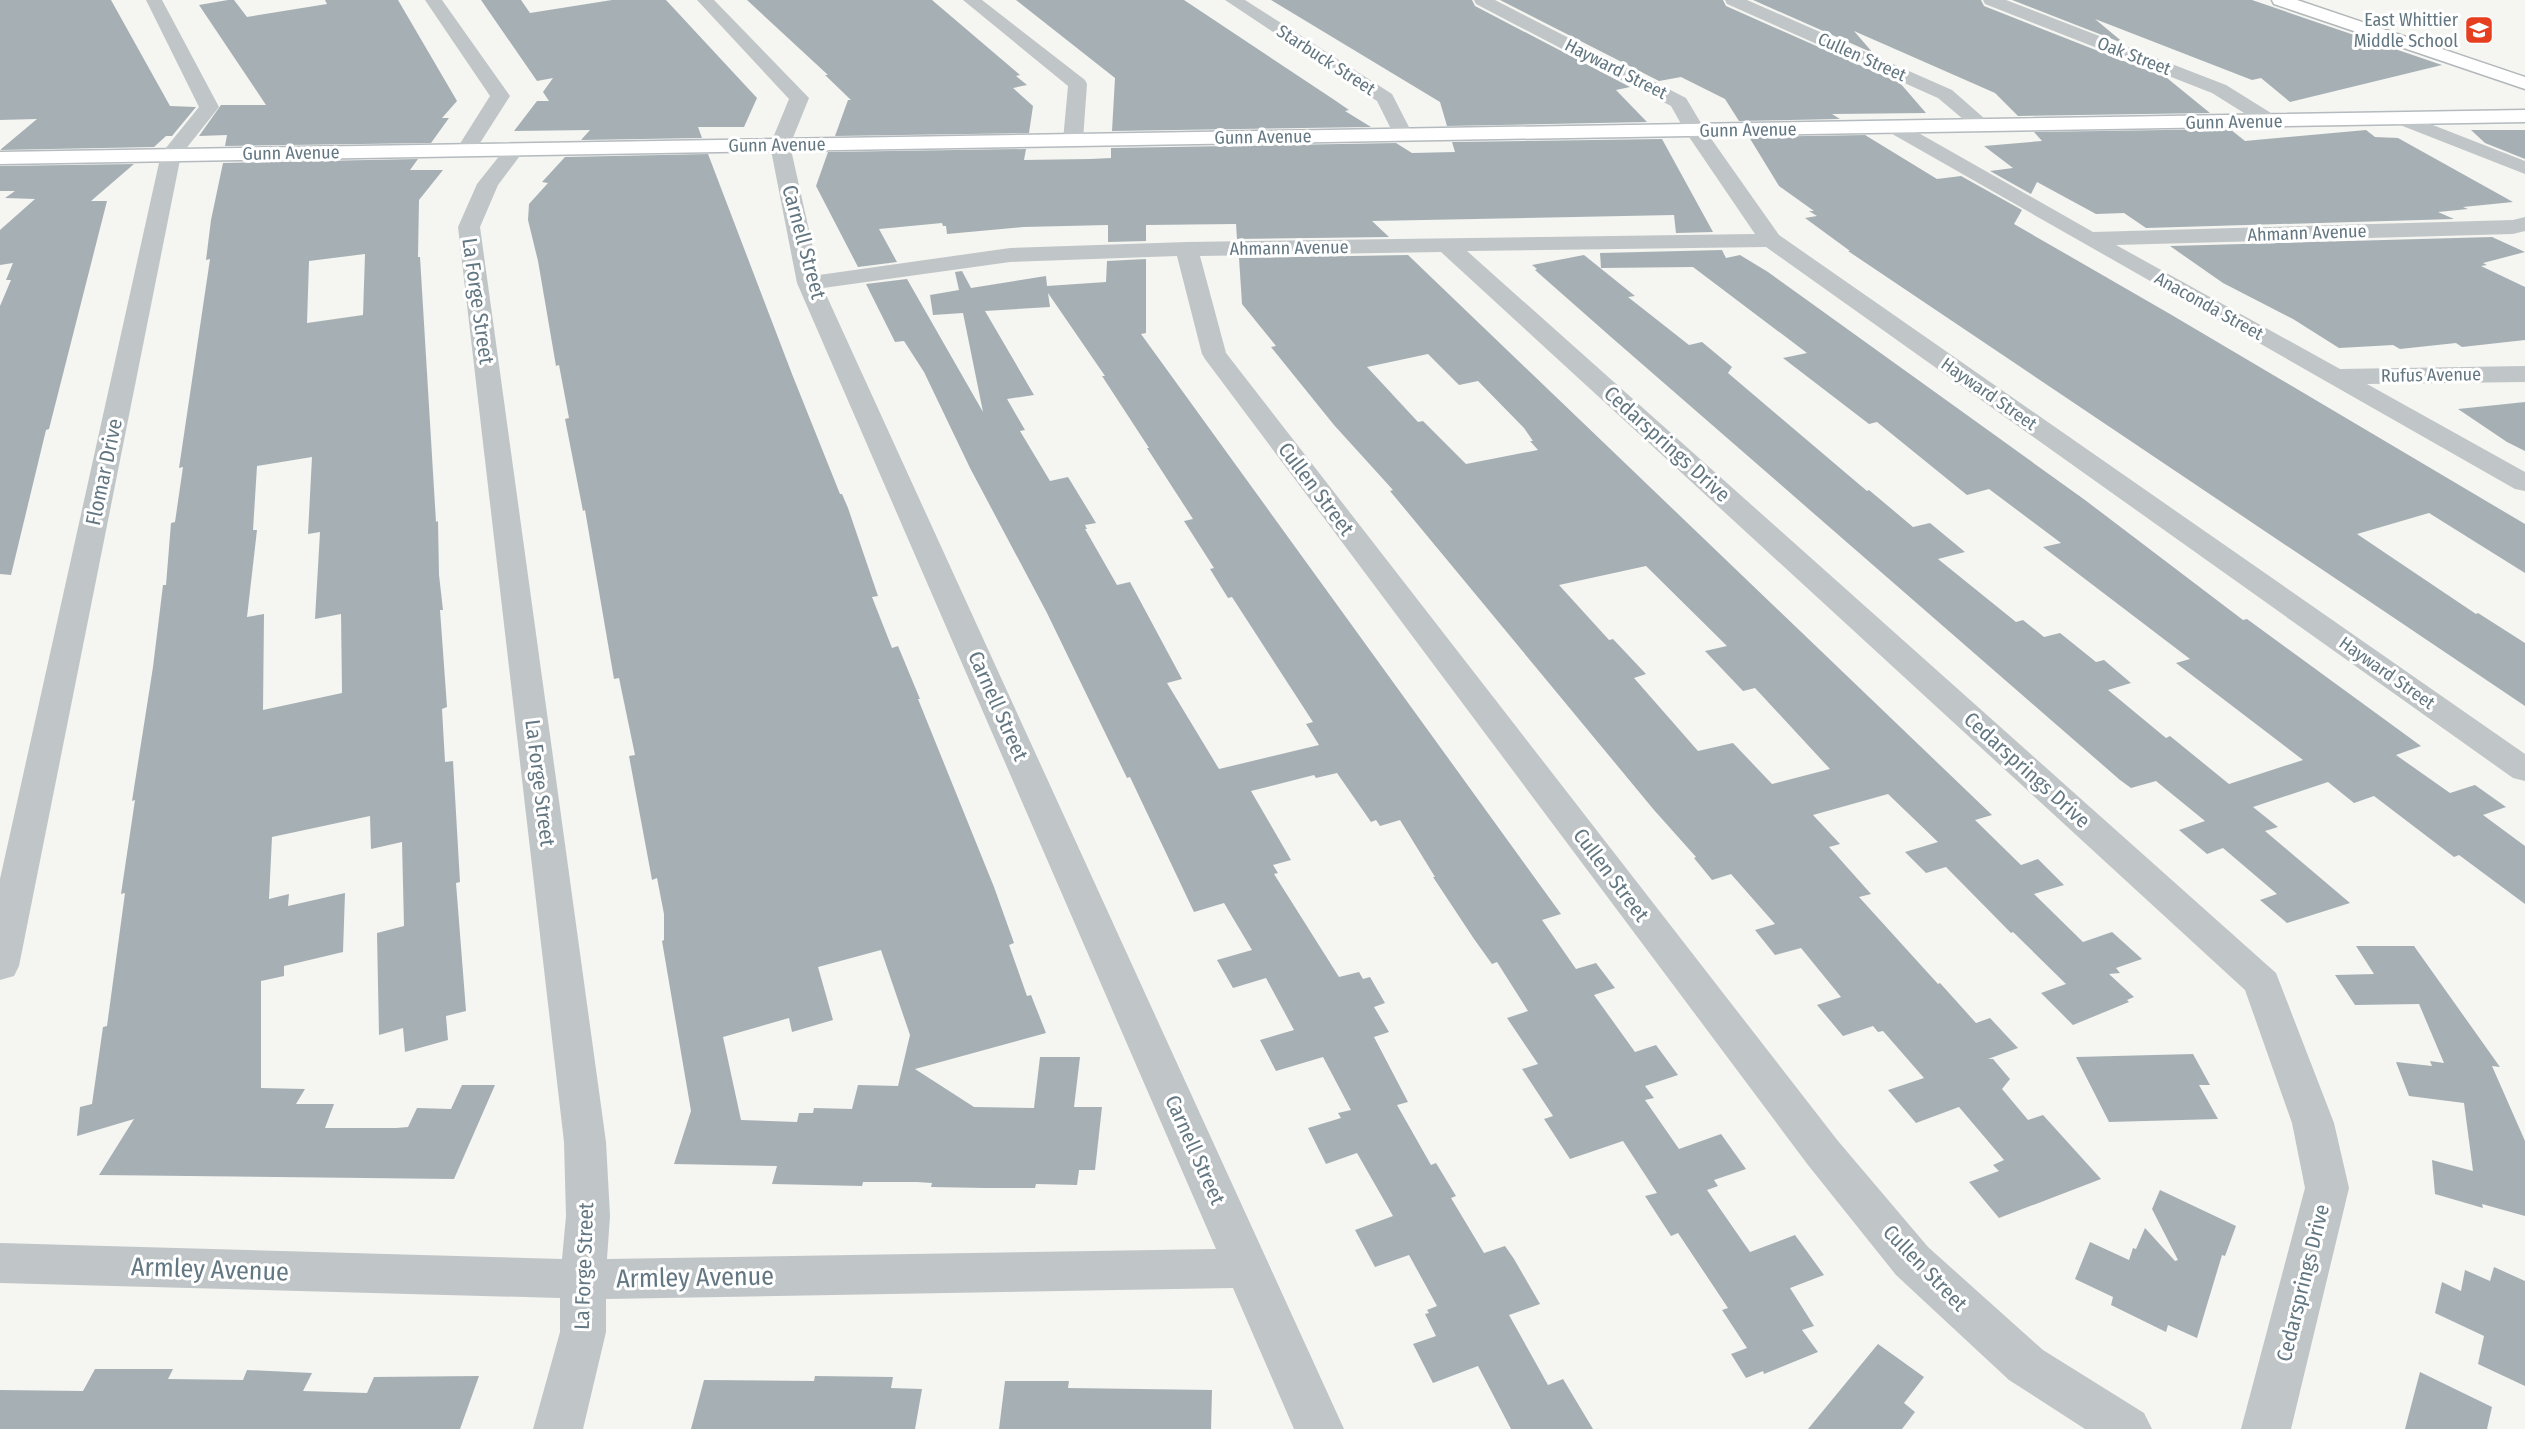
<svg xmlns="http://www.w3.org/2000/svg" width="2525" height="1429" font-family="'Fira Sans Condensed',sans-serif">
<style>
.building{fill:#a6b0b4;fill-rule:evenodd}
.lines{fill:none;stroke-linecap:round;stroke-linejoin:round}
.secondary-casing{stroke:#b4babe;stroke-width:3}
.primary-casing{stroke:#b3b8bb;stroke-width:3}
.street{fill:#c0c5c7;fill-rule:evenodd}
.secondary{fill:#fff;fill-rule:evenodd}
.primary{fill:#fff;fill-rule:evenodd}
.labels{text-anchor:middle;stroke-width:6;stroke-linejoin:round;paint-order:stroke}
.far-poi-label{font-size:18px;fill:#637782;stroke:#fff;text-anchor:end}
.far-street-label{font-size:18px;fill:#637782;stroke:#fff}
.street-label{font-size:21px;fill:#637782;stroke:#fff}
.near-street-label{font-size:26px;fill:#637782;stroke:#fff}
</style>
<rect width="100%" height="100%" fill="#f5f5f1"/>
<!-- building -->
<path class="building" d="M0 0H111L170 106 196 107 172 136H166L154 147 0 150 37 119 0 120Z
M228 0H234L247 17 327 4 325 0H398L457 101 442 118H449L431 143 225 146 227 135 199 136 221 105H266L199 5Z
M481 0H521L530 13 612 0H666L757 98 744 127H698L702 138 581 140 590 130 514 131 537 101H549L543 92 553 78 537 81Z
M747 0H932L1020 75 1016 76 1027 85 1013 88 1033 106 1029 133 835 136 848 100H851L825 75H828Z
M1016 0H1184L1333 99 1349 110 1345 111 1371 127 1112 131 1115 78Z
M1271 0H1472L1475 6 1630 87 1616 90 1647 122 1447 126 1440 102Z
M1500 0H1723L1726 6 1900 83 1926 113 1832 114 1840 119 1739 121 1725 99 1681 77 1659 81Z
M1753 0H1981L1984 6 2167 78 2210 113 2018 116 1995 93 1854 31 1873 53Z
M2012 0H2252L2442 65 2290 102 2261 78 2252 80 2095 19 2125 44Z
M2230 129 2245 141 2366 130 2375 137 2398 138 2513 202 2463 207 2468 209 2438 212 2454 219 2146 228 2124 213 2096 214 2037 182 2031 194 1990 171 2013 168 1984 146 2042 141 2034 132Z
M2471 130H2525V159L2485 143Z
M1865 135 1937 179 1961 176 2022 210 2014 224 2170 314 2525 524V573L2429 513 2357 534 2476 614 2478 613 2525 643V706L1848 251H1850L1805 218 1817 216 1809 211H1814L1779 186 1749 137Z
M1662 139 1713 232 1676 233 1674 215 1372 221 1389 237 1237 239 1236 224 1146 225V241L1108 242V225L1023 227 947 234 946 226H943L942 223 879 229 897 262 858 267 816 186 828 152 1026 149 1024 160 1090 159 1111 158V148L1396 143 1412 153 1455 152 1452 142Z
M708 154 792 374 840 494H842L848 508 878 596 872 597 892 648 898 646 920 699H918L994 887 1014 943 1009 945 1027 996 1031 995 1046 1033 915 1069 974 1107 1034 1108 1040 1057H1080L1074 1107H1102L1095 1170H1079L1077 1185 1036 1184 1035 1188H985L931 1187 932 1183 917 1182H863L862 1186 772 1184 777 1166 674 1164 691 1111 662 941 664 940V914L657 878 652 880 629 756 635 755 619 678 614 679 585 510 583 511 565 419 569 418 559 365 556 366 538 261 528 220 529 204 548 183 542 182 565 157ZM881 950 910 1035 898 1086 858 1085 852 1109 814 1108 813 1113H799L797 1122 741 1120 723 1037 789 1018 792 1032 833 1020 818 967Z
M418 159 410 170H443L419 200 418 257H420L436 522 438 521 439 575 443 610H440L447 707 442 709 445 762 453 761 460 882 456 883 466 1011 446 1016 448 1040 405 1052 403 1028 379 1035 377 933 404 926 402 842 371 849 370 816 272 837 269 899 289 894 288 906 345 893 343 952 284 966V976L261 981V1088L305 1089 296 1104H334L325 1128H396L408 1127 417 1108 451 1109 462 1085H495L454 1179 99 1175 134 1119 77 1136 80 1107 92 1104 103 1027 107 1026 125 893 121 894 135 800 132 801 153 667 163 585H166L171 523 175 522 183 467 179 468 210 259 206 260 211 220 223 163ZM365 254 363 315 307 323 309 261ZM312 457 308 534 320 532 315 619 341 614 342 693 263 710 264 614 247 617 257 530H253L257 466Z
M134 164 91 201H107L49 429 46 430 11 575 0 574V306L11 280H6L13 263 0 265V230L35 199 5 198 15 191H0V166Z
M2492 237 2525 252 2483 263 2487 265 2481 266 2525 287V340L2462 347 2456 343 2400 349 2393 345 2339 348 2293 319 2223 283 2170 246Z
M1722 250 1726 258 1740 255 1768 272 2085 500 2243 620 2247 619 2421 746 2396 755 2450 793 2475 785 2506 807 2483 815 2525 846V904L2459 855 2454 857 2374 796 2354 803 2328 782 2253 807 2278 827 2265 831 2350 903 2287 923 2260 900 2277 894 2223 848 2207 854 2179 830 2205 821 2156 781 2131 788 2120 780 1611 337 1535 270 1537 269 1532 265 1584 255 1635 296 1628 297 1689 345 1702 342 1732 367 1728 373 1867 491 1869 490 1913 527 1930 523 1965 552 1938 559 2016 622 2023 620 2044 637 2060 633 2096 662 2104 660 2131 683 2108 690 2166 738 2170 736 2229 784 2303 760 2176 663 2190 659 2043 547 2061 543 1989 489 1967 495 1877 422 1869 424 1783 358 1807 353 1693 267 1601 268 1600 253Z
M1408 255 1992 815 1975 820 2021 865 2038 859 2064 885 2034 894 2083 942 2112 932 2142 959 2116 968 2120 973 2109 974 2134 997 2127 1000 2129 1002 2073 1025 2041 993 2066 984 2013 932 2011 933 1946 867 1926 873 1905 852 1938 842 1888 794 1813 815 1840 844 1829 847 1871 894 1859 897 1938 984 1940 983 1976 1023 1990 1018 2018 1048 1988 1059H1993L2010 1079 2002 1089 2028 1120 2043 1115 2101 1179 1999 1218 1969 1182 1999 1171 1993 1165 2004 1160 1959 1107 1916 1123 1888 1090 1924 1078 1883 1031 1878 1032 1873 1026 1843 1036 1817 1005 1841 997 1801 948 1775 955 1755 930 1775 924 1731 874 1712 880 1694 858 1696 857 1654 810 1390 491 1393 490 1334 425 1271 347 1276 346 1242 304 1239 258ZM1428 354 1459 385 1478 381 1524 428 1533 441H1530L1538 450 1466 464 1423 421 1418 422 1367 367ZM1646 566 1727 646 1705 651 1743 691 1755 688 1830 769 1772 784 1733 743 1698 751 1634 678 1646 674 1613 639 1609 640 1559 585Z
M1146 259V333L1141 334 1561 914 1542 920 1576 969 1596 963 1615 988 1594 995 1635 1052 1656 1045 1678 1075 1645 1086 1654 1098 1645 1100 1679 1149 1721 1134 1746 1169 1714 1180 1718 1186 1707 1190 1750 1252 1795 1235 1824 1275 1790 1288 1814 1326 1802 1330 1818 1352 1764 1374 1763 1371 1746 1378 1731 1354 1747 1348 1722 1310 1728 1308 1678 1233 1671 1236 1645 1196 1657 1193 1623 1141 1570 1159 1544 1119 1553 1116 1522 1069 1538 1064 1507 1018 1528 1011 1497 962 1492 964 1474 939 1433 877H1435L1400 820 1380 826 1376 820 1371 822 1337 773 1316 778 1314 775 1251 791 1291 860 1273 865 1278 873 1274 874 1339 977 1359 972 1363 979 1370 977 1385 1003 1374 1007 1389 1032 1374 1037 1408 1102 1397 1105 1431 1165 1436 1163 1456 1196 1451 1198 1484 1253 1505 1246 1514 1259 1540 1304 1509 1315 1548 1385 1563 1379 1593 1429H1511L1478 1366 1433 1383 1413 1344 1436 1336 1425 1314 1429 1313 1427 1310 1437 1306 1409 1255 1375 1267 1355 1230 1393 1216 1357 1153 1326 1164 1308 1128 1341 1118 1338 1113 1351 1110 1323 1057 1276 1071 1260 1040 1294 1030 1266 978 1233 988 1217 960 1252 950 1224 903 1194 912 1130 777 1127 778 1047 613 970 468 924 372 904 341 895 342 866 284 907 279 983 412 963 313 933 315 930 295 959 290 955 272 962 271 971 288 1046 276 1047 286 1106 282 1107 261ZM1048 293 1105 376H1102L1149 448H1147L1193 519 1184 521 1214 568 1210 569 1228 598 1232 597 1313 722 1306 724 1319 745 1219 769 1167 683 1182 679 1130 582 1117 585 1085 529H1087L1085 525 1096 523 1068 477 1050 481 1020 431 1025 430 1007 399 1034 395 985 311 1050 307Z
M2525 402V451L2507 442 2458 409Z
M2356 946H2414L2500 1067 2492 1066 2525 1141V1216L2482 1204 2483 1208 2435 1194 2432 1160 2473 1171 2464 1103 2409 1096 2396 1062 2432 1066 2430 1061 2444 1063 2419 1004 2355 1005 2335 975 2374 974Z
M2193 1054 2210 1085H2199L2218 1119 2109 1122 2076 1057Z
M2160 1190 2236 1226 2225 1256 2222 1255 2197 1338 2168 1325 2166 1332 2111 1305 2113 1297 2075 1279 2090 1242 2129 1260 2133 1248 2136 1249 2145 1228 2175 1261 2178 1260 2152 1209Z
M2494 1267 2525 1281V1386L2478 1364 2484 1336 2435 1313 2442 1282 2461 1291 2465 1270 2490 1281Z
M1878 1344 1924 1377 1904 1403 1915 1412 1902 1429H1808Z
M95 1369H173L168 1379 243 1380 247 1370 312 1373 303 1391 367 1393 374 1377 479 1376 460 1429H0V1390L83 1391Z
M2420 1372 2492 1407 2487 1429H2405Z
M815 1376 893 1377 891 1388 922 1389 915 1429H691L704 1380 814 1381Z
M1005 1381H1069L1068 1388 1212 1390 1211 1429H999Z"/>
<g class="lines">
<!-- secondary casing -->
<g class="secondary-casing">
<path id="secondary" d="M2525 110V122L0 164V152Z"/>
</g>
<!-- primary casing -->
<g class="primary-casing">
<path id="primary" d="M2272 0H2297L2525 77V89L2274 4Z"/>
</g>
<!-- street -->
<path class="street" d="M146 0H162L219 107 181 155 19 966 14 976 0 980V879L161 154 199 107Z
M425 0H442L510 96 473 154H459L456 150 490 96Z
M697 0H714L809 98 790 145 819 275 1010 248 1187 242 1755 234 1685 131 1671 106 1476 4 1474 0H1495L1686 98 1705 130 1779 235 2525 754V781L2513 778 1766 247 1467 251 2276 973 2334 1123 2349 1188 2291 1429H2241L2305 1188 2292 1123 2245 990 1441 252 1200 256 1226 353 1838 1141 1928 1247 2043 1350 2144 1413 2152 1429H2085L2009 1380 1896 1275 1808 1165 1205 359 1202 354 1177 256 1010 262 823 288 1344 1429H1294L1233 1288 606 1299V1332L583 1429H533L560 1332V1298L0 1283V1243L562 1259 566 1216 564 1142 458 227 477 184 508 145H522L525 149 498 185 480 227 606 1142 610 1216 607 1259 1216 1249 797 283 770 145 789 99Z
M963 0H982L1085 80 1087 84 1083 140 1080 144H1066L1063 140 1068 86Z
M1225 0H1245L1392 94 1413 135 1410 139H1396L1377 101Z
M1725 0H1747L1952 90 1993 126 1990 130H1976L1938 98 1727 4Z
M1983 0H2006L2226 85 2279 118 2282 122 2279 126H2265L2212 93 1985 4Z
M2402 113 2525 161V174L2395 123 2392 119 2395 115Z
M1894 121 1901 123 2093 232 2513 220 2525 217V231L2513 234 2116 245 2340 369 2525 366V382L2367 384 2525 472V491L2515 489 1887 131 1884 127 1887 123Z"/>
<!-- secondary -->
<use href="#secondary" class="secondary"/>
<!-- primary -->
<use href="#primary" class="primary"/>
</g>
<!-- icons -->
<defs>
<g id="school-square" transform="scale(1.5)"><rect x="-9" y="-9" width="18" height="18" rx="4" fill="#e63f20" stroke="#fff"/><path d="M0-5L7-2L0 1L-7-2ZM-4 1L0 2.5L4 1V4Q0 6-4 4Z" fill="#fff"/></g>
</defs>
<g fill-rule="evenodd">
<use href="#school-square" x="2479" y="30"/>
</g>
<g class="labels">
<!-- far-poi labels -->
<g class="far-poi-label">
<text x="2458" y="26">East Whittier<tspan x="2458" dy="21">Middle School</tspan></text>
</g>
<!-- far-street labels -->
<g class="far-street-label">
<text transform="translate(2134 56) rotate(21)" y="6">Oak Street</text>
<text transform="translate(1862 57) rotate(24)" y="6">Cullen Street</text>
<text transform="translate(1326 60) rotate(33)" y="6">Starbuck Street</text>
<text transform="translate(1616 69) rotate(27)" y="6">Hayward Street</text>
<text transform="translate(2234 122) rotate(-1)" y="6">Gunn Avenue</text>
<text transform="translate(1748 130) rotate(-1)" y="6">Gunn Avenue</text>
<text transform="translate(1263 137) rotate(-1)" y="6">Gunn Avenue</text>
<text transform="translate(777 145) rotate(-1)" y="6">Gunn Avenue</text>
<text transform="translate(291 153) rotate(-1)" y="6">Gunn Avenue</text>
<text transform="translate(2307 233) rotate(-2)" y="6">Ahmann Avenue</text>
<text transform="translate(1289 248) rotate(-1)" y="6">Ahmann Avenue</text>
<text transform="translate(2209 306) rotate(29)" y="6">Anaconda Street</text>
<text transform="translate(2431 375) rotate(-1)" y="6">Rufus Avenue</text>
<text transform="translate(1989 394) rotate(35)" y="6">Hayward Street</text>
<text transform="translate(2387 673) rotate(35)" y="6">Hayward Street</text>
</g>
<!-- street labels -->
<g class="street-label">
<text transform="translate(804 242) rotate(75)" y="7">Carnell Street</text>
<text transform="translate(478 301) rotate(82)" y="7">La Forge Street</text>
<text transform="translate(1667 444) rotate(42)" y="7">Cedarsprings Drive</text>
<text transform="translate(104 472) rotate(-78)" y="7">Flomar Drive</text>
<text transform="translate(1316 489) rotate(53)" y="7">Cullen Street</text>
<text transform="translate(998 706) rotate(66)" y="7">Carnell Street</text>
<text transform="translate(2027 770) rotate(42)" y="7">Cedarsprings Drive</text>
<text transform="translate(540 783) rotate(83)" y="7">La Forge Street</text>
<text transform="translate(1611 875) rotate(53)" y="7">Cullen Street</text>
<text transform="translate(1195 1150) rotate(66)" y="7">Carnell Street</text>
<text transform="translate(584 1266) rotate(-88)" y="7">La Forge Street</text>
<text transform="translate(1925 1268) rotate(46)" y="7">Cullen Street</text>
<text transform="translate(2303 1283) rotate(-76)" y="7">Cedarsprings Drive</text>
</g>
<!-- near-street labels -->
<g class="near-street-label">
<text transform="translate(210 1269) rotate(2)" y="9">Armley Avenue</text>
<text transform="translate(695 1277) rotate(-1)" y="9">Armley Avenue</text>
</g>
</g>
</svg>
